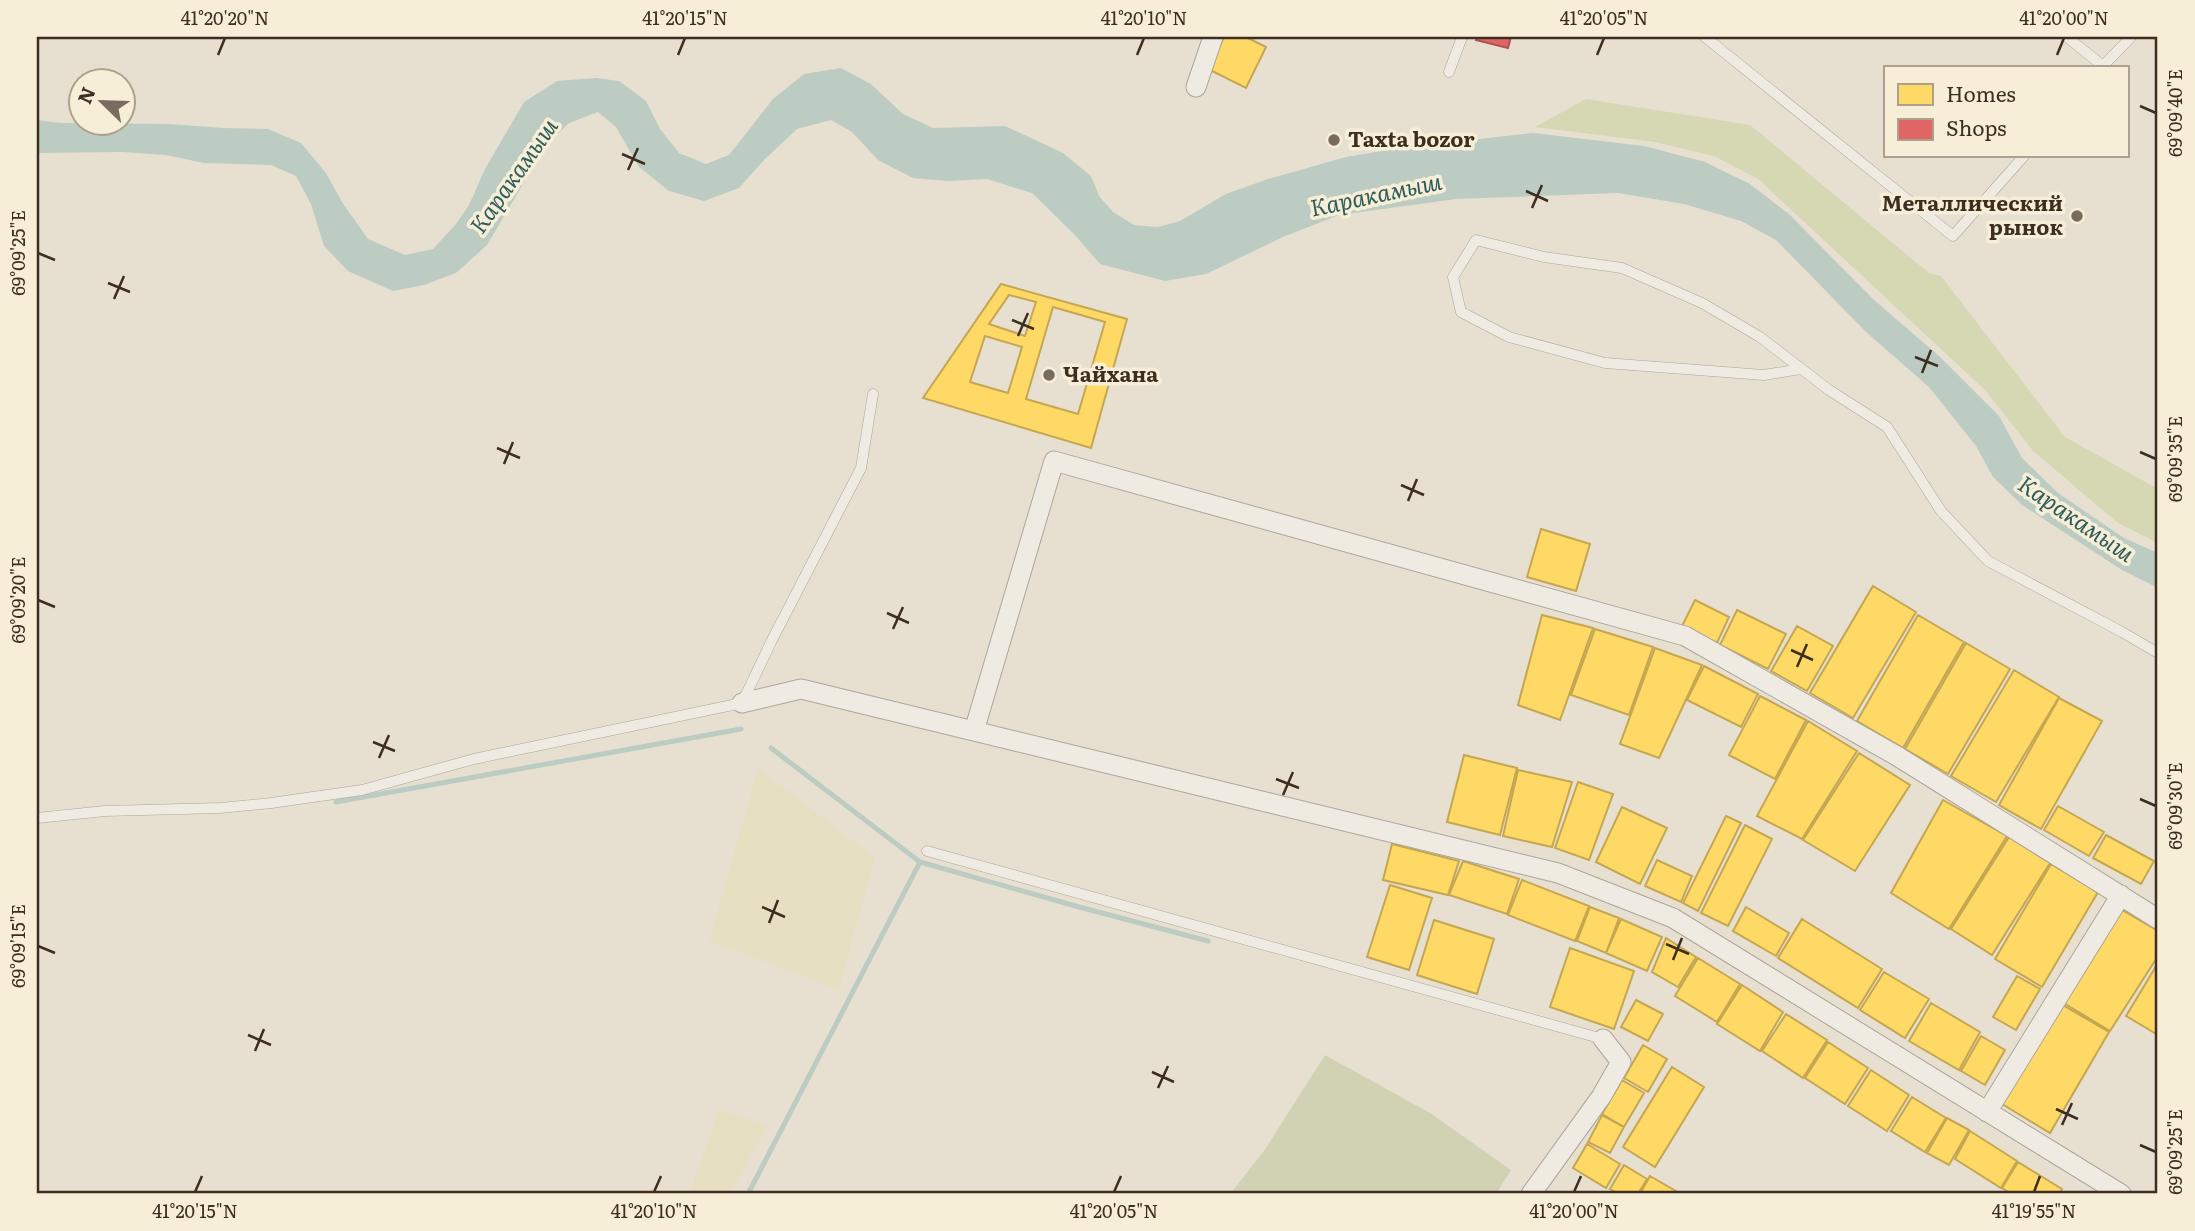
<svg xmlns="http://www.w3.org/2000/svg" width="2195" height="1231" font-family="Literata,serif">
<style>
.farmland{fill:#e6dfc2}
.green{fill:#d6d7b3}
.cemetery{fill:#d1d1b3}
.water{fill:#bcccc2}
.homes{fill:#ffd966;stroke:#c5a651;stroke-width:2;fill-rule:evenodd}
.shops{fill:#e06666;stroke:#af5551;stroke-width:2}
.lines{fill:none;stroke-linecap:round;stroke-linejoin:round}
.stream{stroke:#bcccc2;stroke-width:5}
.service-casing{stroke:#ada599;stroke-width:11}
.minor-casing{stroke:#ada599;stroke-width:21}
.service{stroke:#efebe3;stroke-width:10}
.minor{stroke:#efebe3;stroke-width:19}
.ticks{fill:none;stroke:#3d2e20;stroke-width:2.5}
.poi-dot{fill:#786c5e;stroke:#f7eed8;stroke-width:2.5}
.labels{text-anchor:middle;stroke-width:7;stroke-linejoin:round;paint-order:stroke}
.poi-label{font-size:21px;font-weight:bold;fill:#3d2e20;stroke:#f7eed8;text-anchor:start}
.water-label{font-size:23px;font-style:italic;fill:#2f5d5a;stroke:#f7eed8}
.neatline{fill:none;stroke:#3d2e20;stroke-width:2.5}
.ticks-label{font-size:18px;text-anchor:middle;fill:#3d2e20}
</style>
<rect width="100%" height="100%" fill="#e7e0d1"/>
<!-- farmland -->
<path class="farmland" d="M758 768 875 858 839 990 709 941Z
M719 1110 768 1125 730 1194H689Z"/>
<!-- green -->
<path class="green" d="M1586 99 1750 125 1929 273 1941 276 2065 437 2158 489V543L2118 523 2033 451 1986 391 1758 179 1714 156 1655 142 1535 127Z"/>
<!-- cemetery -->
<path class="cemetery" d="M1325 1055 1430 1113 1511 1170 1496 1194H1230L1264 1151Z"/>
<!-- water -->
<path class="water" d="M841 68 871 84 903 114 933 128 1005 126 1063 153 1091 176 1099 196 1113 212 1134 225 1158 227 1180 221 1226 194 1268 179 1346 157 1400 148 1533 133 1644 146 1705 162 1750 184 1790 215 1873 299 1939 356 1999 416 2022 458 2058 493 2124 538 2158 553V588L2122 570 2022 505 1993 477 1976 446 1929 387 1867 333 1776 240 1741 221 1684 204 1618 193 1456 199 1339 215 1283 237 1206 274 1165 281 1100 264 1075 235 1032 193 987 179 948 181 913 178 878 160 852 132 831 120 797 129 765 159 739 188 704 201 669 191 639 167 616 127 598 112 569 123 546 145 487 245 456 273 424 285 393 291 348 271 324 246 311 204 296 176 271 165 204 163 166 155 122 152 37 153V120L61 123 170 124 223 128 268 129 301 143 326 173 342 202 368 239 405 255 433 249 456 224 469 205 485 169 524 102 557 81 596 78 619 81 646 101 660 129 679 153 706 164 729 155 773 99 804 74Z"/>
<!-- homes -->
<path class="homes" d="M1224 37H1246L1266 47 1246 88 1208 69Z
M1001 284 1127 319 1091 448 923 398ZM1009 295 1036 302 1025 336 989 324ZM1053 307 1105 322 1078 414 1026 399ZM985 336 1022 347 1008 393 970 382Z
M1541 529 1590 544 1576 591 1527 577Z
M1873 586 1916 612 1853 718 1810 693Z
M1695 600 1729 617 1717 643 1682 626Z
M1737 610 1786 634 1768 669 1720 645Z
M1542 615 1593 628 1560 720 1518 705Z
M1918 615 1964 642 1903 748 1857 721Z
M1797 626 1833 646 1807 691 1771 671Z
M1595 629 1653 647 1629 715 1571 695Z
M1966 643 2010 669 1948 774 1905 749Z
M1655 648 1702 665 1659 758 1620 744Z
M1704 666 1758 694 1741 727 1687 700Z
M2014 670 2059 697 1996 802 1951 776Z
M1760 696 1806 720 1775 779 1729 755Z
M2059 698 2102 721 2041 829 1999 805Z
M1808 721 1857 751 1802 839 1757 816Z
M1859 753 1910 785 1855 871 1803 840Z
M1464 755 1517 768 1500 835 1447 822Z
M1518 770 1572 782 1552 847 1503 836Z
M1578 782 1613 794 1589 860 1555 848Z
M1943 800 2007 836 1949 929 1891 893Z
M2058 806 2104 832 2089 856 2044 830Z
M1622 807 1667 828 1640 884 1596 862Z
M1726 816 1741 823 1698 911 1683 903Z
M1745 825 1772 839 1728 926 1701 913Z
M2106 835 2154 861 2141 884 2093 858Z
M2009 837 2050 863 1992 955 1951 929Z
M1392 844 1459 861 1448 895 1383 880Z
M1657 860 1692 876 1681 902 1645 886Z
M1463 861 1519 879 1507 914 1449 895Z
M2051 864 2098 892 2042 987 1995 959Z
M1522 880 1589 906 1575 941 1508 915Z
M1390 885 1432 898 1409 970 1367 957Z
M1590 907 1619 918 1606 953 1577 941Z
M1746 907 1789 933 1776 956 1733 931Z
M2122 910 2158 931V956L2110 1031 2062 1002Z
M1621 919 1662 937 1647 971 1606 953Z
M1802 919 1882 969 1858 1008 1778 958Z
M1434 920 1494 939 1477 994 1417 975Z
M1666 938 1696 957 1678 987 1652 972Z
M1570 948 1634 971 1614 1029 1550 1007Z
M1698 958 1740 984 1717 1022 1675 996Z
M2158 963V1035L2126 1016Z
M1884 972 1929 999 1905 1038 1860 1010Z
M2017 976 2040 989 2016 1030 1993 1017Z
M1742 985 1783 1012 1760 1051 1717 1024Z
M1636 1000 1663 1014 1648 1041 1621 1027Z
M1931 1003 1980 1032 1959 1070 1909 1041Z
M2061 1004 2109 1032 2050 1133 2002 1104Z
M1786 1014 1827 1040 1803 1078 1762 1051Z
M1981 1036 2005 1050 1985 1085 1961 1071Z
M1828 1042 1868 1068 1845 1104 1805 1078Z
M1643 1045 1667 1059 1648 1092 1624 1078Z
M1672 1067 1704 1087 1655 1167 1623 1147Z
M1871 1070 1909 1095 1887 1131 1848 1106Z
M1622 1080 1644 1093 1624 1127 1602 1114Z
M1912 1097 1946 1118 1925 1152 1891 1131Z
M1602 1115 1624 1127 1610 1153 1588 1142Z
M1947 1118 1969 1130 1949 1165 1927 1153Z
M1970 1131 2017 1161 2001 1188 1955 1159Z
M1587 1144 1620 1164 1606 1188 1573 1168Z
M2018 1162 2062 1189 2059 1194H2012L2002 1188Z
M1624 1165 1647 1179 1638 1194H1619L1610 1189Z
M1650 1176 1681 1194H1640Z"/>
<!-- shops -->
<path class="shops" d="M1477 37H1511L1508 48 1476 40Z"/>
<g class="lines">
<!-- stream -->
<path class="stream" d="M771 748 920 862 1079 907 1208 941
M336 802 741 729
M748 1194 920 862"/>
<!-- service casing -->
<g class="service-casing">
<path id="service" d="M1705 37 1953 236 2024 156
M2067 37 2103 66
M2101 68 2131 37
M1449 72 1462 37
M1801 369 1764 375 1605 363 1509 337 1461 312 1453 277 1476 240 1544 257 1622 268 1702 303 1760 337 1829 390 1887 427 1941 511 1988 561 2122 632 2158 653
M37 818 105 811 220 808 271 803 362 790 474 759 742 703 772 640 861 468 873 394
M927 851 1603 1039"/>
</g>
<!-- minor casing -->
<g class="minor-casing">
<path id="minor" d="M1196 87 1213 37
M742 703 801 689 1558 873 1673 918 2121 1194
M974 731 1054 461 1685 636 1897 756 2158 919
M1987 1112 2121 895
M1531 1194 1601 1097 1621 1062 1603 1039"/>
</g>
<!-- service -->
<use href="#service" class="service"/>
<!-- minor -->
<use href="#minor" class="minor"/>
</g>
<!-- ticks -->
<path class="ticks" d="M218 55 225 38M678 55 685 38M1137 55 1144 38M1597 55 1604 38M2057 55 2064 38M2140 106 2156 113M622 154 645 164M628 170 638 148M1526 191 1548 201M1532 208 1542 185M38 253 55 260M108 283 130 292M114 299 124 276M1012 320 1034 329M1018 336 1028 313M1915 357 1938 366M1922 373 1931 350M497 448 520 458M2140 452 2156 459M504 464 513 442M1401 485 1424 495M1408 501 1417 479M38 600 55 607M887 613 909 623M893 629 903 607M1791 650 1813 660M1797 667 1807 644M373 742 395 751M379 758 389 735M1276 779 1299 788M1283 795 1293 772M2140 799 2156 806M762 907 785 917M769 923 778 900M1666 944 1689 954M38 946 55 953M1673 960 1682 938M248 1035 271 1045M255 1051 264 1029M1152 1072 1174 1082M1158 1088 1168 1066M2056 1109 2078 1119M2062 1125 2072 1103M2140 1145 2156 1152M195 1192 202 1176M654 1192 661 1176M1114 1192 1121 1176M1574 1192 1581 1176M2034 1192 2040 1176"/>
<!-- markers -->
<g class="poi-dot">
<circle cx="1334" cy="140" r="7"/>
<circle cx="2077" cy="216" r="7"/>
<circle cx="1049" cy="375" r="7"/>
</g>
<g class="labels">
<!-- poi labels -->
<g class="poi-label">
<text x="1348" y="147">Taxta bozor</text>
<text x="2063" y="211" text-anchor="end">Металлический<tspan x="2063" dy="24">рынок</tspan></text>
<text x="1063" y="382">Чайхана</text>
</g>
<!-- water labels -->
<g class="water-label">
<text transform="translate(514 176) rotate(-55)" y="8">Каракамыш</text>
<text transform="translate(1376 195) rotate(-12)" y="8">Каракамыш</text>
<text transform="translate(2076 519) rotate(34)" y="8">Каракамыш</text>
</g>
</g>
<!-- border -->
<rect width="2195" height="1231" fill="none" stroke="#f7eed8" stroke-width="77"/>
<!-- legend -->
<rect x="1884" y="66" width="245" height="91" fill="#f7eed8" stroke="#ada18e" stroke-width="2"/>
<rect x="1898" y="84" width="35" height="21" fill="#ffd966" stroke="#ada18e" stroke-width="2"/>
<text x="1946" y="102" font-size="21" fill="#3d2e20">Homes</text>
<rect x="1898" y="119" width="35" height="21" fill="#e06666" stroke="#ada18e" stroke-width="2"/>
<text x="1946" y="136" font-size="21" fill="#3d2e20">Shops</text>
<!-- north arrow -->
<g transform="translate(102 102) rotate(293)"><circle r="33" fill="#f7eed8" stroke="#ada18e" stroke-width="2"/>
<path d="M0-5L12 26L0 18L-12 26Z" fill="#786c5e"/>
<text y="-10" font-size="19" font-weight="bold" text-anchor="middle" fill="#3d2e20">N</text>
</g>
<rect x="38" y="38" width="2118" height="1154" class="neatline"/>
<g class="ticks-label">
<text x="225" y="25">41°20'20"N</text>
<text x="685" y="25">41°20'15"N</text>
<text x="1144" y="25">41°20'10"N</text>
<text x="1604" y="25">41°20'05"N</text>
<text x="2064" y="25">41°20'00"N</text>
<text transform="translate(2176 113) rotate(-90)" y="6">69°09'40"E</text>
<text transform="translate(19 253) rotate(-90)" y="6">69°09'25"E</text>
<text transform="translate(2176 459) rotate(-90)" y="6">69°09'35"E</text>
<text transform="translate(19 600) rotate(-90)" y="6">69°09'20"E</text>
<text transform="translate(2176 806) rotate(-90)" y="6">69°09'30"E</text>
<text transform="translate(19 946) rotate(-90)" y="6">69°09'15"E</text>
<text transform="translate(2176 1152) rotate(-90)" y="6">69°09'25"E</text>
<text x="195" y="1218">41°20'15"N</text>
<text x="654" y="1218">41°20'10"N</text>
<text x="1114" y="1218">41°20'05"N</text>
<text x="1574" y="1218">41°20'00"N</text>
<text x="2034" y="1218">41°19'55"N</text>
</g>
</svg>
